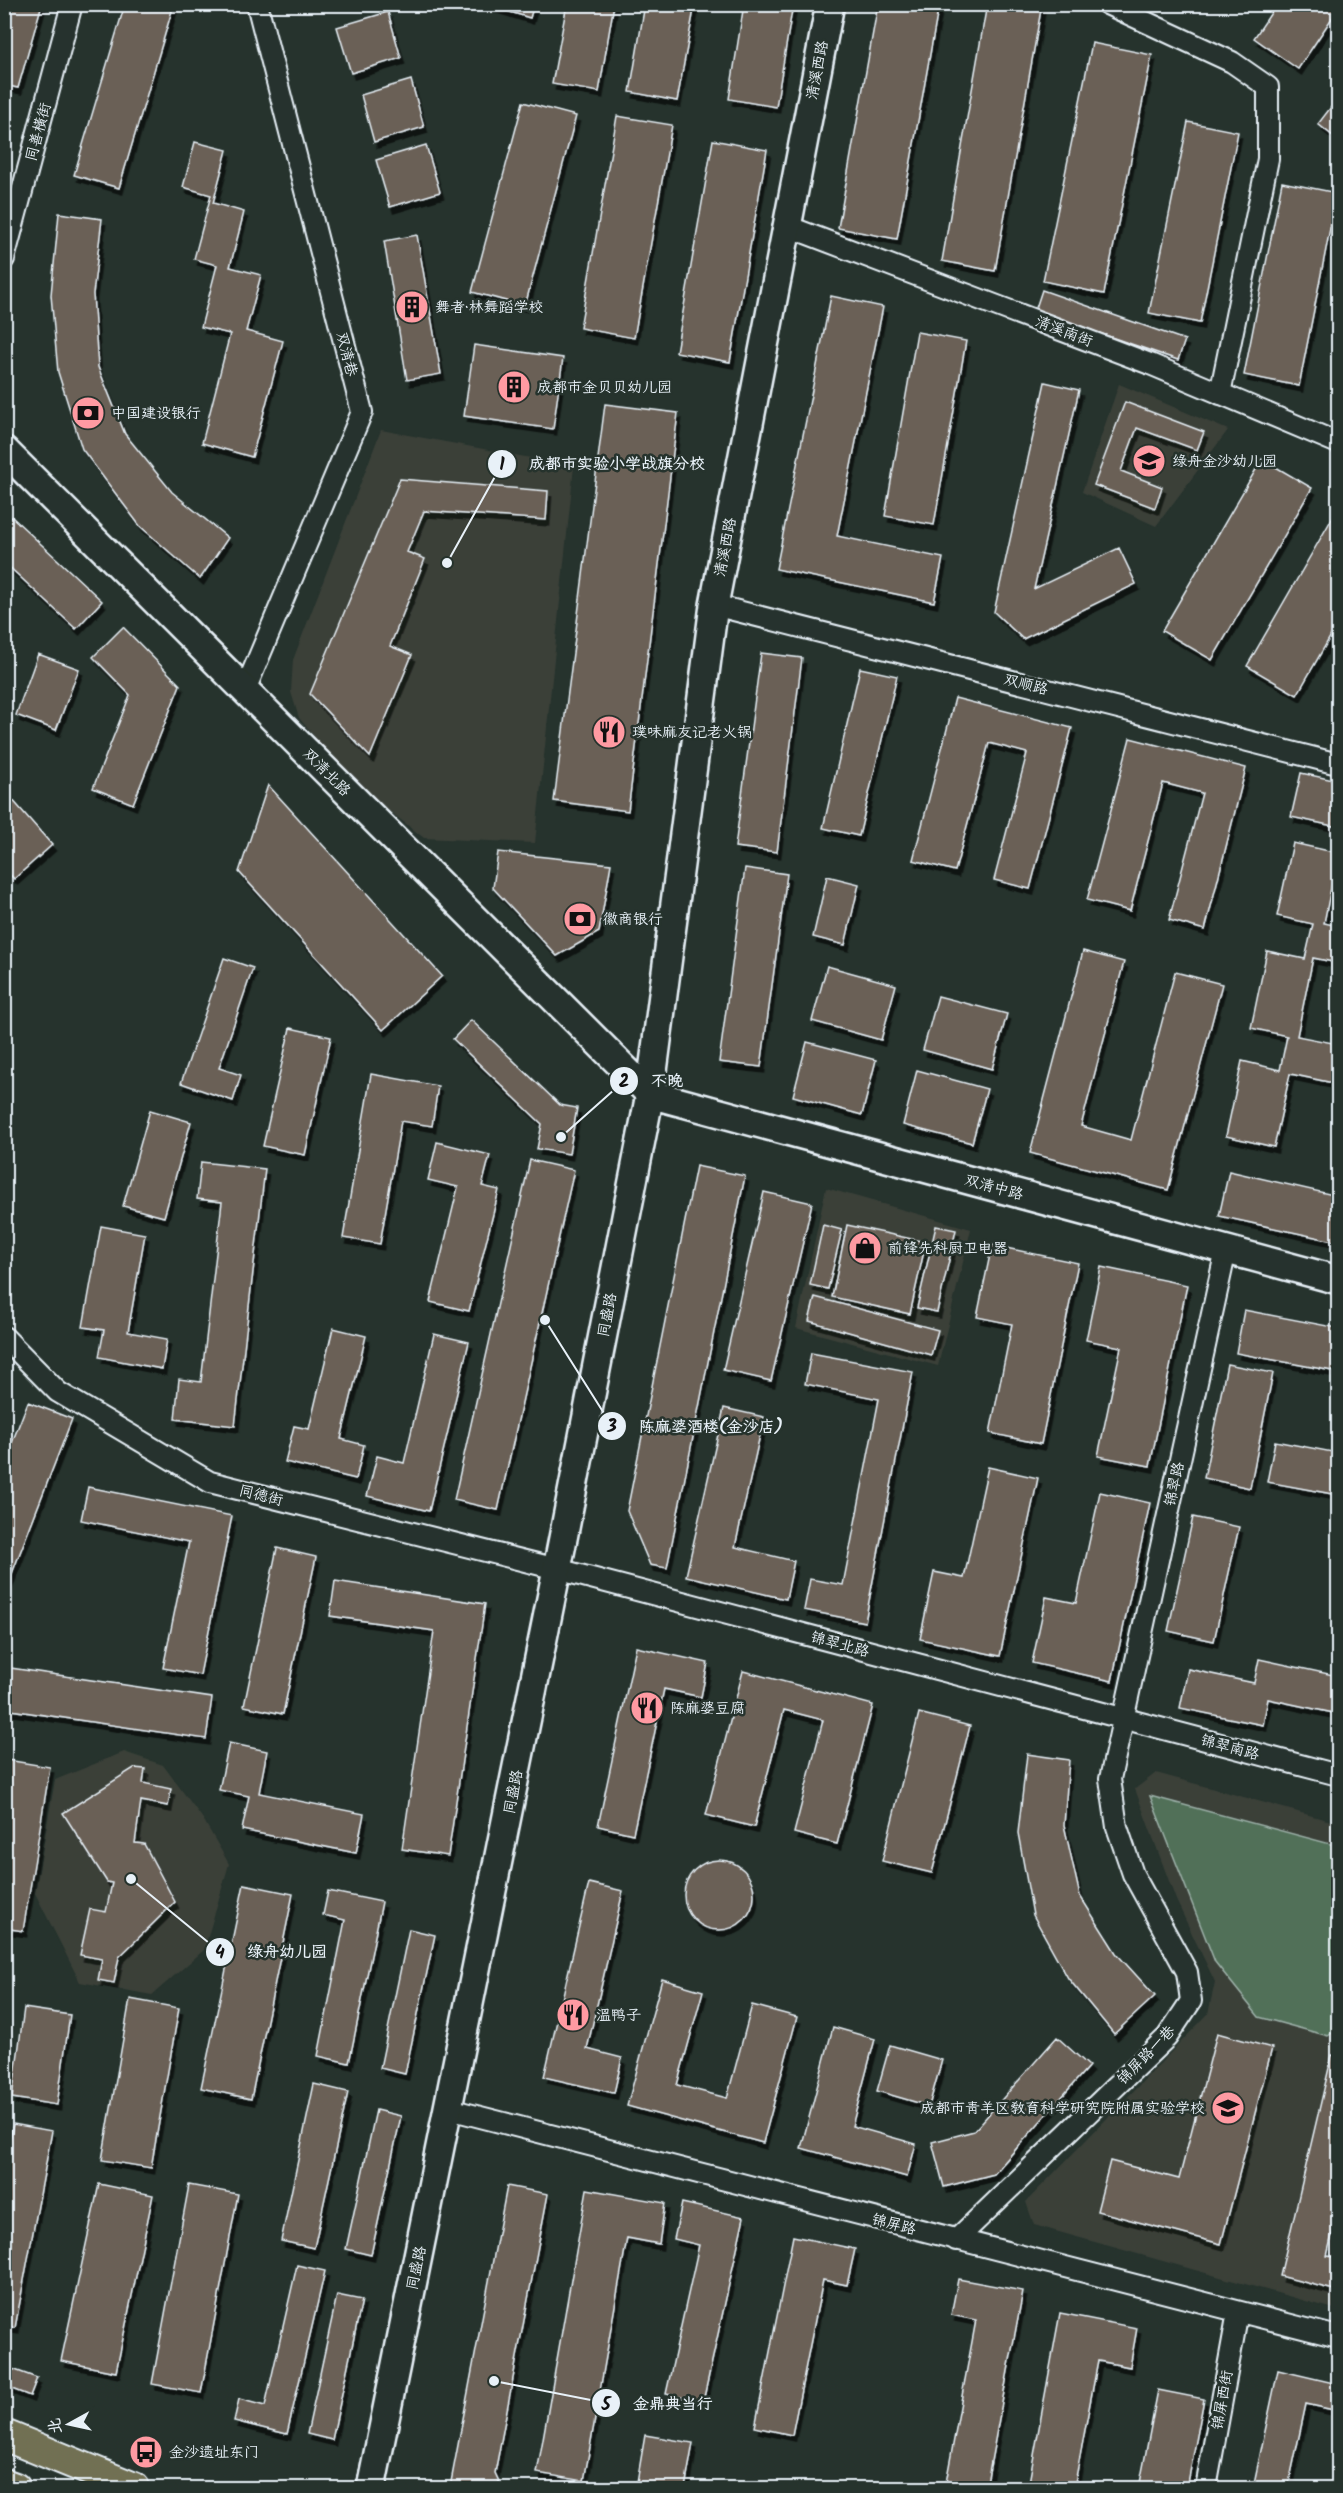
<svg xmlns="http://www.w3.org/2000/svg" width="1343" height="2493" font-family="Kalam,'LXGW WenKai TC',sans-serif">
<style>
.built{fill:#3b4039}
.green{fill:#517059;stroke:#9cb0a8;stroke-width:1.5}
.building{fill:#6b6056;stroke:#e8f1f8;stroke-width:1.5;filter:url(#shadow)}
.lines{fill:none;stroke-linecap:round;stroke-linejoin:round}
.street-casing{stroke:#e8f1f8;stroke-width:24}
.secondary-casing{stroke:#e8f1f8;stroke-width:32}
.primary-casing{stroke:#e8f1f8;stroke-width:34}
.street{stroke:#26332d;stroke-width:20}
.secondary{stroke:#26332d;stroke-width:27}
.primary{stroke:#716f52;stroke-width:30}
.labels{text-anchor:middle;stroke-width:5;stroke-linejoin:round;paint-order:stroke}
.street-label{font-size:15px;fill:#e8f1f8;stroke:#26332d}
.poi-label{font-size:15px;fill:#e8f1f8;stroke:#26332d;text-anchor:start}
.leader{fill:none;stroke:#e8f1f8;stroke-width:2}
.callout-dot{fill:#e8f1f8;stroke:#26332d;stroke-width:2}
.mark-label{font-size:18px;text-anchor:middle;font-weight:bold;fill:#111}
.callout-label{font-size:16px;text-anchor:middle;font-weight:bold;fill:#e8f1f8;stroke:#26332d;stroke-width:5;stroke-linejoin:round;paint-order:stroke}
</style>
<defs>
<filter id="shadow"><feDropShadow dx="3.5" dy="6" stdDeviation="0" flood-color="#0009"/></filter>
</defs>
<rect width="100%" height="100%" fill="#26332d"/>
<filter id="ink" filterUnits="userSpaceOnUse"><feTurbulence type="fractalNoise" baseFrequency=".0167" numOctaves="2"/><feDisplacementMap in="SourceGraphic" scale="12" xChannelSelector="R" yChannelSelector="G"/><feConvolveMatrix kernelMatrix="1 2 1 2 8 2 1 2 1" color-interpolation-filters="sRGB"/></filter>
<g filter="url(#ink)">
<!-- built -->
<path class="built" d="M1119 384 1228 430 1156 526 1082 492Z
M381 430 574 466 535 843 424 838 352 782 299 718 291 692 293 660Z
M826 1188 971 1229 938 1366 796 1328Z
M124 1752 163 1765 203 1819 229 1864 204 1950 152 1995 80 1982 35 1893 55 1780Z
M1156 1773 1338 1823V2310L1034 2225 1026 2202 1208 2014 1215 1982 1176 1900 1135 1789Z"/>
<!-- green -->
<path class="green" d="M1150 1796 1338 1846V2029L1328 2036 1259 2017 1215 1962Z"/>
<!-- building -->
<path class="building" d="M4 4H42L18 88 4 85Z
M125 4H174L119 188 74 175Z
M484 4H534L530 18Z
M567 4H614L599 92 552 84Z
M645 4H695L677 101 630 92Z
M744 4H793L776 107 729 99Z
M878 4H939L897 239 838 228Z
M987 4H1042L995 271 942 261Z
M1277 4H1338V9L1298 69 1254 38Z
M388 12 401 58 351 73 337 27Z
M1092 43 1152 55 1104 294 1043 281Z
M411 80 424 127 374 142 361 95Z
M1338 98V140L1318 124Z
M523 102 576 116 525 306 472 292Z
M617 116 672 125 634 338 580 328Z
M1188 122 1238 132 1200 323 1149 313Z
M713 140 767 150 730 362 676 352Z
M195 142 227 150 213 203 244 212 230 267 261 275 246 331 283 341 252 457 202 443 230 334 201 327 217 265 194 259 211 195 183 187Z
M426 145 440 192 390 207 376 160Z
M1282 182 1337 193 1299 386 1244 375Z
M59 213 102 219 93 294 98 367 125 434 172 492 228 538 200 579 140 526 82 449 58 372 51 295Z
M417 235 441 374 407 380 384 241Z
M1042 290 1185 340 1178 360 1035 311Z
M831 296 883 307 837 536 943 558 934 602 776 569Z
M917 332 966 341 934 525 885 516Z
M474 345 563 358 553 429 464 416Z
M1045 382 1079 390 1034 589 1119 548 1136 584 1023 639 994 612Z
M1125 402 1204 432 1197 450 1137 428 1121 471 1162 487 1155 508 1094 485Z
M605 404 678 413 628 811 554 801Z
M1262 459 1312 488 1212 660 1162 631Z
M400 479 548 491 546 520 424 511 407 552 425 559 390 646 412 655 370 757 310 694Z
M1338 508V623L1297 695 1247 666Z
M12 517 102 601 76 629 4 562V519Z
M123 627 180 685 133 804 93 788 130 695 93 657Z
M761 653 802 658 777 852 735 847Z
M38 654 79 669 56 730 16 715Z
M860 668 897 676 859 836 823 828Z
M955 698 1072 728 1030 889 994 880 1027 753 989 743 955 871 913 860Z
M1130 738 1246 768 1205 930 1169 920 1202 793 1163 783 1130 911 1087 900Z
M1301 773 1338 781V827L1291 817Z
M268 785 442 976 383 1030 239 872Z
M4 790 52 845 14 879 4 868Z
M1293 843 1338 853 1324 923 1338 926V963L1313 958 1297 1036 1338 1044V1084L1290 1074 1274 1147 1226 1136 1242 1061 1280 1070 1287 1036 1251 1028 1267 951 1305 959 1313 924 1277 916Z
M498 852 611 864 599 932 557 956 493 888Z
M745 868 787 874 761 1067 719 1062Z
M827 876 859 884 845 945 813 937Z
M1083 951 1124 962 1081 1126 1131 1140 1175 972 1222 984 1168 1190 1030 1153Z
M224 958 253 968 219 1068 241 1075 233 1101 181 1083Z
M827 966 896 985 881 1040 812 1021Z
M938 996 1007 1014 992 1069 923 1050Z
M471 1020 560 1105 577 1108 569 1154 537 1149 542 1124 453 1039Z
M290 1028 331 1037 305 1155 263 1146Z
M807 1042 876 1060 862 1115 793 1096Z
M917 1070 987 1089 972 1143 903 1125Z
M371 1074 438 1086 432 1126 401 1121 380 1244 343 1238Z
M150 1110 191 1122 164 1217 123 1206Z
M437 1142 490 1155 482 1186 499 1190 469 1311 430 1302 458 1187 428 1180Z
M530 1160 574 1170 498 1510 454 1500Z
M201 1162 265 1169 235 1426 175 1419 179 1379 201 1382 222 1202 197 1199Z
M696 1166 745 1176 667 1568 650 1565 627 1511Z
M1229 1171 1338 1196V1242L1219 1216Z
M764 1192 812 1203 771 1381 723 1370Z
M823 1225 842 1230 828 1289 810 1285Z
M847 1225 926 1242 910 1314 832 1297Z
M101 1226 145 1234 128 1332 167 1339 162 1369 99 1357 104 1330 83 1327Z
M936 1226 956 1230 937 1312 917 1308Z
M992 1245 1078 1263 1041 1444 990 1433 1012 1324 977 1317Z
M1101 1267 1187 1285 1150 1466 1098 1456 1121 1347 1086 1340Z
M815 1297 938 1330 931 1355 809 1321Z
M1244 1310 1338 1328V1372L1236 1353Z
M333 1328 366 1336 341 1439 364 1445 356 1479 285 1462 294 1426 309 1429Z
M434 1334 469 1342 429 1511 367 1496 377 1456 404 1463Z
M811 1353 913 1372 865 1622 804 1610 810 1579 843 1585 879 1399 805 1384Z
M1227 1364 1273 1373 1250 1488 1204 1478Z
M28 1402 72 1419 4 1594V1463Z
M724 1408 764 1417 735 1547 794 1561 786 1599 686 1576Z
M1275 1441 1338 1453V1495L1267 1482Z
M988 1467 1038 1478 1000 1656 920 1639 934 1572 964 1578Z
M88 1487 232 1516 200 1675 163 1668 189 1542 81 1520Z
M1100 1492 1150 1503 1112 1681 1032 1663 1046 1597 1076 1603Z
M1193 1517 1239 1527 1214 1641 1168 1631Z
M277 1548 316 1557 283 1714 244 1706Z
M335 1581 485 1604 448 1856 402 1849 434 1631 330 1616Z
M636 1647 708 1663 701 1697 664 1689 633 1834 598 1826Z
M1259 1659 1338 1676V1714L1268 1699 1263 1725 1180 1708 1188 1669 1254 1683Z
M4 1667 212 1698 206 1739 4 1709Z
M743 1671 873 1705 837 1844 794 1833 823 1720 784 1710 754 1827 706 1815Z
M919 1713 970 1726 932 1873 882 1861Z
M229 1743 267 1751 259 1793 364 1814 356 1853 242 1830 249 1796 219 1790Z
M1027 1754 1069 1760 1064 1825 1080 1896 1116 1953 1155 1996 1114 2034 1068 1978 1033 1915 1018 1833Z
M7 1760 50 1767 23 1931 4 1928V1774Z
M134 1768 145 1769 143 1783 171 1789 168 1806 141 1801 135 1843 144 1844 175 1902 119 1957 114 1983 98 1980 102 1959 80 1955 90 1909 106 1912 112 1883 107 1882 63 1813Z
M684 1895a35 35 0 1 1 70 0a35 35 0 1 1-70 0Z
M589 1883 623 1891 587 2049 622 2058 614 2093 544 2077Z
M244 1884 293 1894 251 2099 201 2088Z
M328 1891 382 1902 349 2063 318 2056 345 1920 323 1915Z
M409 1929 435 1935 405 2074 380 2068Z
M662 1979 703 1991 677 2085 727 2098 752 2005 797 2017 763 2143 627 2106Z
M130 1999 179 2008 151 2168 102 2160Z
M24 2008 70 2015 57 2105 12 2098Z
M833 2027 875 2039 852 2126 916 2144 907 2177 801 2148Z
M1217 2033 1272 2048 1221 2244 1097 2211 1110 2161 1179 2179Z
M1057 2037 1089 2066 994 2174 944 2187 932 2142 974 2131Z
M890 2045 942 2060 929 2106 877 2091Z
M1332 2055 1338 2056V2209L1327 2256 1338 2258V2291L1280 2276Z
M314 2084 348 2092 314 2248 281 2241Z
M376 2110 401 2116 371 2255 346 2249Z
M13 2124 52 2131 15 2328 4 2326V2169Z
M99 2184 153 2195 116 2372 61 2361Z
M189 2185 238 2194 201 2393 152 2384Z
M507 2186 548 2194 495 2473 502 2488H454L451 2482Z
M587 2189 665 2203 659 2244 627 2238 584 2481 537 2473Z
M682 2203 744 2217 703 2402 666 2394 699 2245 674 2239Z
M793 2236 855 2249 847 2285 823 2280 792 2435 755 2427Z
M297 2265 325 2271 287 2434 234 2421 239 2399 265 2406Z
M958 2279 1023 2291 986 2488H945L976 2320 951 2315Z
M337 2295 362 2300 332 2440 307 2434Z
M1060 2313 1137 2328 1130 2367 1098 2361 1074 2488H1028Z
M4 2366 37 2378 30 2396 4 2386Z
M1278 2370 1338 2384V2411L1306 2404 1288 2488H1253Z
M1158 2390 1204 2399 1187 2488H1139Z
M645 2435 693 2443 685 2488H636Z"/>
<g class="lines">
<!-- street casing -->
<g class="street-casing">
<path id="street" d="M1107 4 1232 62 1268 87V159L1220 394
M787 226 1150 364 1338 443
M4 259 72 4
M714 605 1338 764
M245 690 362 412 257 4
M4 1337 58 1392 210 1482 557 1569 1338 1775
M449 2109 1338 2337
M956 2240 1167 2037 1191 2001 1187 1972 1133 1874 1117 1827 1110 1779 1226 1250
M1206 2488 1238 2312"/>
</g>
<!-- secondary casing -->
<g class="secondary-casing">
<path id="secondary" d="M4 450 650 1094 1338 1280
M371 2488 557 1569 650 1094 714 605 830 4"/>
</g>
<!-- primary casing -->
<g class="primary-casing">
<path id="primary" d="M4 2435 134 2488
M4 2484 15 2488"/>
</g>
<!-- street -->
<use href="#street" class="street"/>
<!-- secondary -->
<use href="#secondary" class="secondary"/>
<!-- primary -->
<use href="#primary" class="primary"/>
</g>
</g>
<!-- icons -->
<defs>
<g id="building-disc" transform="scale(1.725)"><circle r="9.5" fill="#ff9aa2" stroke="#26332d"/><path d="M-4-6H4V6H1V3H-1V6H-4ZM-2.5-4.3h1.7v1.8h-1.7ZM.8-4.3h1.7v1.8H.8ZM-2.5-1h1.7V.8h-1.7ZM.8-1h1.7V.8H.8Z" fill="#111"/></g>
<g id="bank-disc" transform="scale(1.725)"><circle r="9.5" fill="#ff9aa2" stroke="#26332d"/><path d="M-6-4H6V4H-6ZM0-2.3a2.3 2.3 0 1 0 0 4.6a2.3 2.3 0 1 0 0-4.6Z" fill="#111"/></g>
<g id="school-disc" transform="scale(1.725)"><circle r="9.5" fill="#ff9aa2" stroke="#26332d"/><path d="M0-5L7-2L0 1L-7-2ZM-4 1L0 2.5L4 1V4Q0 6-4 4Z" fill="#111"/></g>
<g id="restaurant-disc" transform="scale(1.725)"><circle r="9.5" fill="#ff9aa2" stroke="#26332d"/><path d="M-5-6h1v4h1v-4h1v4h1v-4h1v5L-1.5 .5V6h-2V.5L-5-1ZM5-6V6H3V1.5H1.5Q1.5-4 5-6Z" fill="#111"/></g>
<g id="shop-disc" transform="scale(1.725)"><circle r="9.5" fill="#ff9aa2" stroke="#26332d"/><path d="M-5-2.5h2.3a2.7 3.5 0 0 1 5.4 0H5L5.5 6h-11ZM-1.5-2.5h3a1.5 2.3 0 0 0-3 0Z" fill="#111"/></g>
<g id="bus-disc" transform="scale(1.725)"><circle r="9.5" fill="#ff9aa2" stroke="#26332d"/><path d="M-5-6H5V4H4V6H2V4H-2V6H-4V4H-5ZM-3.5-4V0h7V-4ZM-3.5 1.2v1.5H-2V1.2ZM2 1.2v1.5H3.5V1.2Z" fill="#111"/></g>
</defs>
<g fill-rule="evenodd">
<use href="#building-disc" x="412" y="307"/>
<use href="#building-disc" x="514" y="387"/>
<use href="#bank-disc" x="88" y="413"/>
<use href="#school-disc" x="1149" y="461"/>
<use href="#restaurant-disc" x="609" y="732"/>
<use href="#bank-disc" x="580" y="919"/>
<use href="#shop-disc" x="865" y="1248"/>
<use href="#restaurant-disc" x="647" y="1708"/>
<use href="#restaurant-disc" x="573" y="2015"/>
<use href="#school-disc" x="1228" y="2108"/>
<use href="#bus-disc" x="146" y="2452"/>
</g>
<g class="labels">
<!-- street labels -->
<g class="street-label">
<text transform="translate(817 70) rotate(-79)" y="5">清溪西路</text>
<text transform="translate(38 132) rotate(-75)" y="5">同善横街</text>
<text transform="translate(1064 331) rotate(21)" y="5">清溪南街</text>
<text transform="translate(347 354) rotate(76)" y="5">双清巷</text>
<text transform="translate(725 547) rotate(-79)" y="5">清溪西路</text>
<text transform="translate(1026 684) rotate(14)" y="5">双顺路</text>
<text transform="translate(327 772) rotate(45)" y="5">双清北路</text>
<text transform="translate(994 1187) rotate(15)" y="5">双清中路</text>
<text transform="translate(607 1315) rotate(-79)" y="5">同盛路</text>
<text transform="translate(1174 1484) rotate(-78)" y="5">锦翠路</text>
<text transform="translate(261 1495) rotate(14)" y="5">同德街</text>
<text transform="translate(840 1644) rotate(15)" y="5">锦翠北路</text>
<text transform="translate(1230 1747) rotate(15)" y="5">锦翠南路</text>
<text transform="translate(513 1792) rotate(-79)" y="5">同盛路</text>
<text transform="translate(1146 2055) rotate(-46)" y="5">锦屏路一巷</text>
<text transform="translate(894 2224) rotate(14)" y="5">锦屏路</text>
<text transform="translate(416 2268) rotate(-78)" y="5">同盛路</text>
<text transform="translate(1222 2400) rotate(-80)" y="5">锦屏西街</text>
</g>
<!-- poi labels -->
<g class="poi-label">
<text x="435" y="312">舞者·林舞蹈学校</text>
<text x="537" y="392">成都市金贝贝幼儿园</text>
<text x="111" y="418">中国建设银行</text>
<text x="1172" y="466">绿舟金沙幼儿园</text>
<text x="632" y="737">璞味麻友记老火锅</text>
<text x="603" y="924">徽商银行</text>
<text x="888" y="1253">前锋先科厨卫电器</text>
<text x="670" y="1713">陈麻婆豆腐</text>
<text x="596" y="2020">温鸭子</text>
<text x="1205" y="2113" text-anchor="end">成都市青羊区教育科学研究院附属实验学校</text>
<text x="169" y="2457">金沙遗址东门</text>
</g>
</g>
<!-- callouts -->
<path class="leader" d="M447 563L502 464M561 1137L624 1081M545 1320L612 1426M131 1879L220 1952M494 2381L606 2403"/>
<g class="callout-dot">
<circle cx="447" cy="563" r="6"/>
<circle cx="561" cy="1137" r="6"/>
<circle cx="545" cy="1320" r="6"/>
<circle cx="131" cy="1879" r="6"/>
<circle cx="494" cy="2381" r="6"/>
<circle cx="502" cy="464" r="15"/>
<circle cx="624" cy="1081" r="15"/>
<circle cx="612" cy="1426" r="15"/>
<circle cx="220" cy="1952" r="15"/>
<circle cx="606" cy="2403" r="15"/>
</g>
<g class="mark-label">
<text x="502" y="470">1</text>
<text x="624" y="1087">2</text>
<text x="612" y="1432">3</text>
<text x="220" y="1958">4</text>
<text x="606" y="2410">5</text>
</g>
<g class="callout-label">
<text x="617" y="469">成都市实验小学战旗分校</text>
<text x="667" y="1086">不晚</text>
<text x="711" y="1432">陈麻婆酒楼(金沙店)</text>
<text x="287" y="1957">绿舟幼儿园</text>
<text x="673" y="2409">金鼎典当行</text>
</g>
<!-- margin -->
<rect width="1343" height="2493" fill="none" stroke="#26332d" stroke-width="24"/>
<rect x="12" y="12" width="1319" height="2469" fill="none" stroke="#e8f1f8" stroke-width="2" filter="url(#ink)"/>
<!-- north arrow -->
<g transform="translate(69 2424) rotate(262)" stroke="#26332d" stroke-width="4.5" paint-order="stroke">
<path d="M0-4.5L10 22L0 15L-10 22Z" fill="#e8f1f8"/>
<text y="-9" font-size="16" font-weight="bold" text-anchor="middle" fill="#e8f1f8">北</text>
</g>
</svg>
